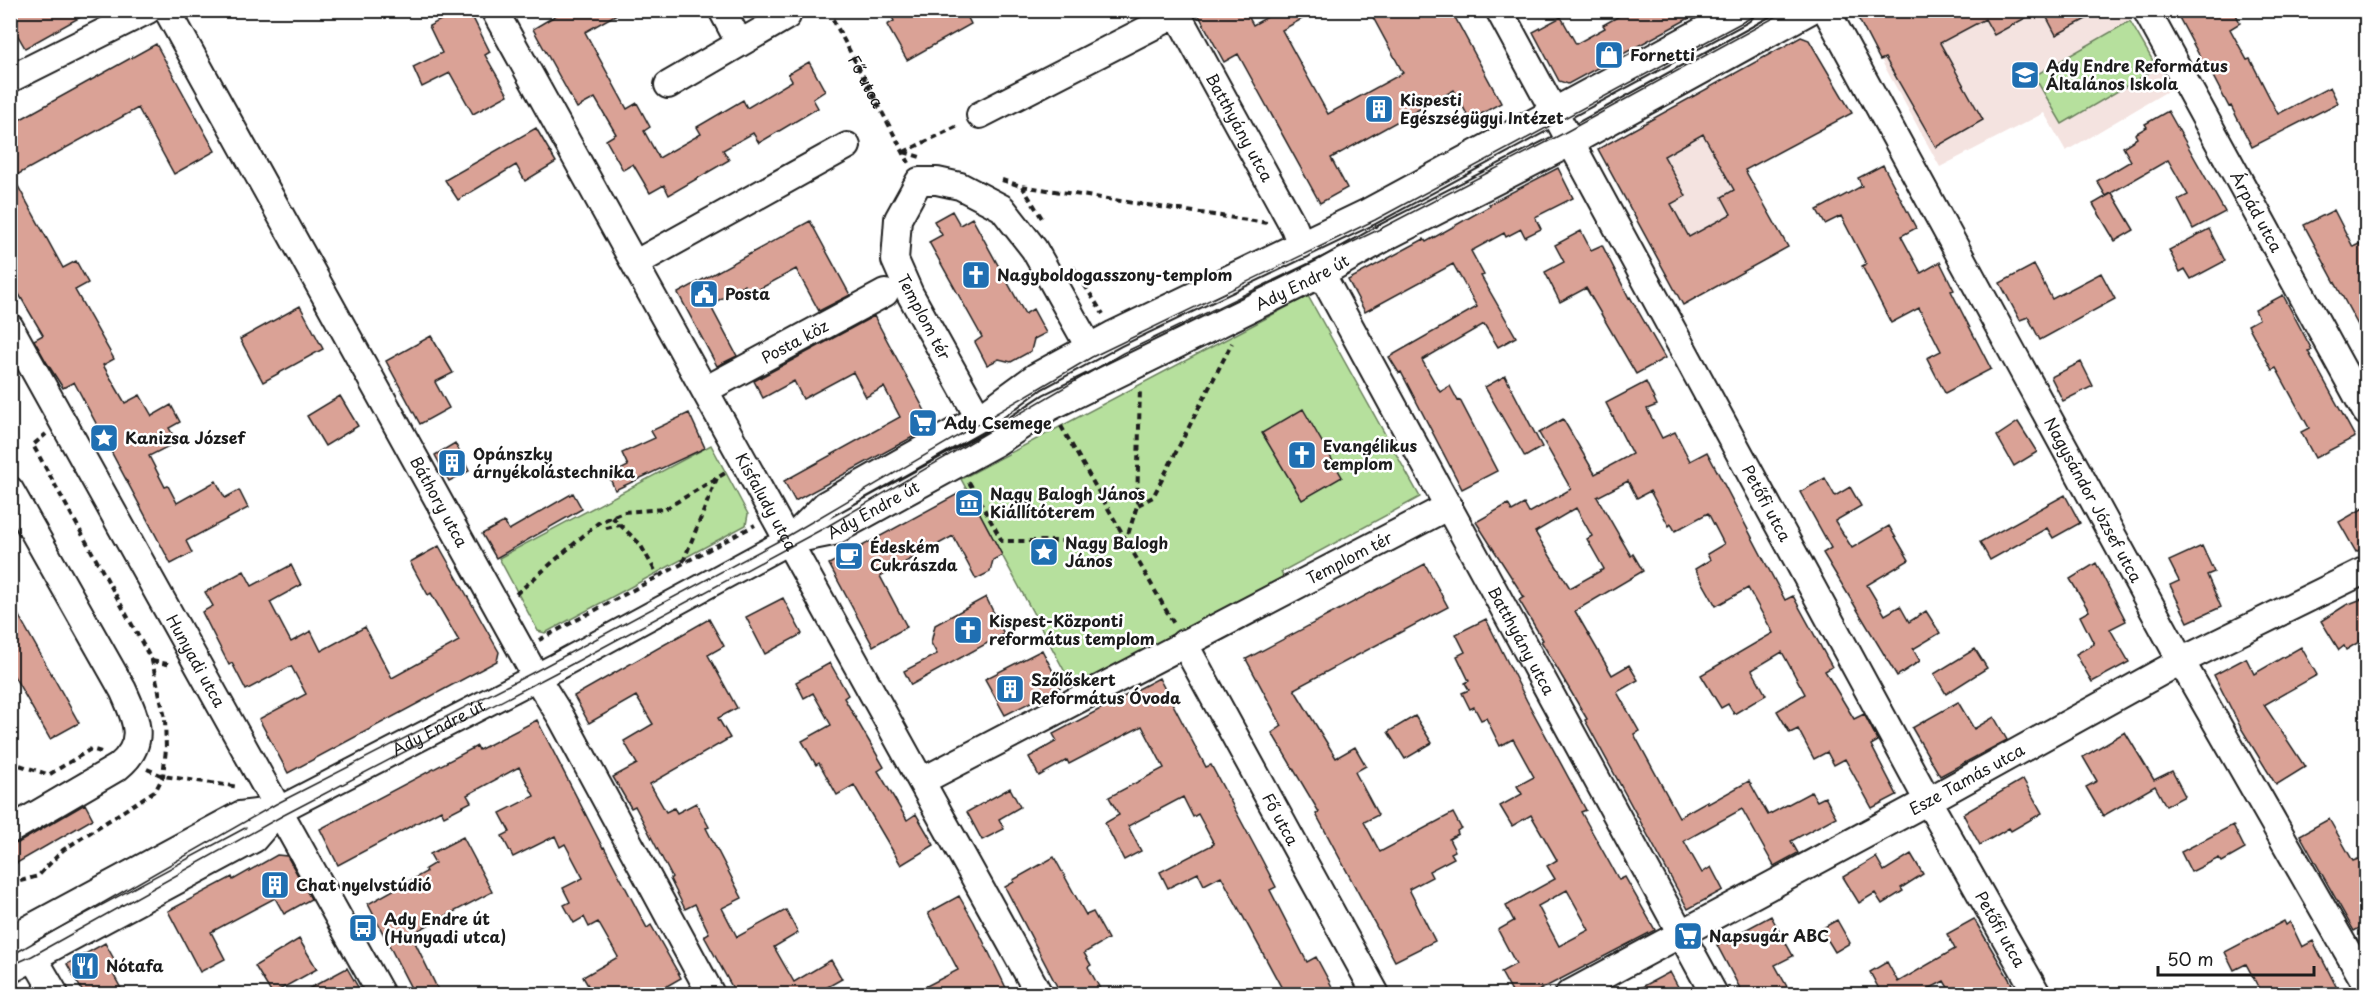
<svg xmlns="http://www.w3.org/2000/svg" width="2377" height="1005" font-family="'Playpen Sans',sans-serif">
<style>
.built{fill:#f4e3e0}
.green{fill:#b6e09d;stroke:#697e5c;stroke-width:1.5}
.building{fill:#daa296;stroke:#1c1c1c;stroke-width:1.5;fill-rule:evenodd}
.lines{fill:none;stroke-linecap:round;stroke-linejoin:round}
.minor-casing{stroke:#1c1c1c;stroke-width:30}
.path{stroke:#1c1c1c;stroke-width:4;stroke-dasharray:6 4.5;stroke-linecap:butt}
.minor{stroke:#fff;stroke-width:26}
.tram{stroke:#1c1c1c;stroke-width:1.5}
.labels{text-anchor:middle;stroke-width:5;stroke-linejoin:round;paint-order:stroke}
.poi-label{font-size:16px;font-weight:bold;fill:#1c1c1c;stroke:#fff;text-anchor:start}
.street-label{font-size:16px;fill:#1c1c1c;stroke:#fff}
</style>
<rect width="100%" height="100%" fill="#fff"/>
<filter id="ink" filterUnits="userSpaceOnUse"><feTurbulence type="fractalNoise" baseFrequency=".0167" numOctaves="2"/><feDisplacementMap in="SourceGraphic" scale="12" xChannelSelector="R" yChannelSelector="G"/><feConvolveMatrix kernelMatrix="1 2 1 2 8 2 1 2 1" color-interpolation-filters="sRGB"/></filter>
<g filter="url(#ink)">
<!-- built -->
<path class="built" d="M1854 11H2125L2171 89 2066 151 2044 113 1940 167Z
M1701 92 1788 247 1683 305 1598 149Z"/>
<!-- green -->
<path class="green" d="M2130 21 2157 68 2062 124 2034 76Z
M1308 296 1420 497 1281 572 1289 589 1079 698 961 479Z
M711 445 748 514 746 525 545 633 538 631 499 558Z"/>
<!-- building -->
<path class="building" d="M10 10H93L25 48 10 22Z
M460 10H469L490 52 485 55 508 95 473 114 450 73 422 87 413 67 442 53 429 26Z
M565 10H624L585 32 627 109 637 103 650 127 644 131 659 158 701 134 697 127 743 100 747 108 792 81 788 74 809 62 825 91 813 99 818 108 759 143 753 133 723 150 729 160 669 195 664 185 650 193 633 164 623 170 606 140 616 134 595 98 577 108 533 29Z
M888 10H964L971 24 907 60 887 25 894 21Z
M1196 10H1245L1253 25 1280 10H1318L1282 30 1328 114 1403 73 1369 10H1451L1501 103 1470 120 1454 90 1331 158 1347 188 1320 203 1238 54 1224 62Z
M1630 10H1704L1568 84 1559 81 1533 32 1561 17 1576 44 1605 28 1603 25Z
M1854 10H2040L1994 35 1985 19 1940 43 1983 120 1936 147 1885 58 1880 60Z
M2043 10H2103L2056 35Z
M2175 10H2234L2240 23 2230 29 2247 60 2250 59 2278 114 2330 87 2338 103 2252 147 2231 106 2229 107 2207 65 2205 66Z
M1801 37 1809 40 1852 113 1745 170 1788 247 1683 305 1598 149ZM1703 134 1734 190 1722 197 1731 214 1689 237 1671 204 1686 196 1664 156Z
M156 44 215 151 174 174 138 108 13 177 63 268 76 261 88 283 75 290 114 359 103 365 125 403 140 395 152 416 171 405 180 422 169 428 177 442 149 456 165 487 168 486 177 503 216 481 225 498 239 490 248 508 186 541 192 553 171 564 74 382 63 388 47 363 34 340 43 335 10 279V125Z
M2168 111 2225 212 2193 229 2178 200 2188 195 2168 160 2106 196 2097 181 2131 161 2123 147 2137 138 2135 134 2147 127 2145 124Z
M536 128 556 162 525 181 516 165 458 200 445 180Z
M1883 165 1916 228 1901 236 1921 273 1940 262 1954 290 1951 291 1991 369 1945 393 1927 358 1941 351 1919 308 1891 323 1862 266 1866 264 1841 216 1825 224 1817 210 1862 186 1858 178Z
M1558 168 1573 198 1535 217 1541 229 1525 237 1521 229 1506 237 1504 233 1471 251 1484 275 1481 276 1516 337 1498 347 1484 324 1422 360 1440 392 1450 386 1458 401 1460 400 1497 471 1462 489 1401 372 1399 373 1389 357 1477 307 1453 264 1365 312 1348 280 1424 239 1426 242 1490 206 1489 204Z
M2112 193 2134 230 2115 241 2093 204Z
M2334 210 2353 247 2367 240V342L2304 225Z
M952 211 960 225 972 218 1025 314 1033 309 1046 333 1034 339 1031 351 1011 362 999 359 987 365 975 342 982 337 929 242 942 235 934 221Z
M810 221 850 295 819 311 796 269 750 294 745 285 710 305 737 356 717 366 678 293Z
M2209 229 2225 261 2191 279 2185 269 2180 272 2169 250Z
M1581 231 1591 250 1602 245 1629 298 1630 297 1665 358 1636 374 1586 288 1560 302 1545 272 1564 262 1555 245Z
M2034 265 2052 299 2101 273 2115 299 2040 340 2028 317 2020 320 2000 283Z
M2283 295 2312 350 2308 351 2355 437 2315 458 2301 432 2309 428 2276 368 2272 370 2248 325 2259 319 2255 310Z
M300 306 323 349 263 382 240 339Z
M874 316 933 426 795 501 784 481 900 417 884 387 866 397 853 372 803 399 794 381 763 398 754 381Z
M431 336 453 373 435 382 449 408 420 424 386 361Z
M2081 362 2093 386 2063 401 2051 377Z
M1505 376 1542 447 1525 457 1485 387Z
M1646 382 1657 405 1647 409 1662 438 1675 432 1690 461 1707 452 1785 600 1793 596 1832 667 1825 671 1854 719 1864 714 1878 741 1871 745 1897 795 1872 808 1845 759 1834 765 1827 752 1814 759 1798 729 1790 733 1777 711 1805 694 1782 652 1752 670 1766 695 1734 714 1728 704 1721 708 1701 675 1773 633 1748 588 1716 606 1695 569 1710 560 1707 554 1724 544 1708 513 1675 531 1671 524 1669 526 1650 491 1637 498 1628 481 1597 497 1631 556 1633 554 1643 571 1575 611 1612 675 1629 665 1638 680 1617 692 1639 731 1634 734 1679 817 1707 801 1708 804 1749 781 1768 815 1811 792 1817 801 1825 797 1836 817 1791 841 1798 853 1774 866 1742 809 1684 841 1702 873 1711 867 1723 890 1688 909 1585 720 1587 719 1541 641 1543 640 1519 600 1524 597 1476 522 1508 504 1512 511 1524 504 1529 513 1571 489 1539 433 1563 419 1595 474 1632 454 1606 403ZM1576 508 1592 536 1587 539 1604 569 1570 588 1535 532Z
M340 396 358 426 325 446 307 416Z
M1303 409 1342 477 1302 500 1262 433Z
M689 413 705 448 615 490 609 476 628 466 622 453 655 438 651 431Z
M2018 422 2037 452 2014 466 1997 436Z
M455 443 469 471 449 481 435 455Z
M1825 478 1835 496 1850 487 1861 506 1835 521 1852 548 1889 526 1909 560 1867 585 1885 615 1900 606 1909 622 1926 611 1940 633 1913 649 1920 661 1897 676 1823 553 1831 548 1800 492Z
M967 489 1002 555 993 560 990 572 976 579 953 536 880 576 907 627 873 646 829 564Z
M573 493 582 509 496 558 482 534 504 522 509 530Z
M2065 495 2080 523 2053 538 2047 528 1990 560 1980 542Z
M2367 506V545L2356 552 2339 522Z
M439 546 499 652 497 661 288 773 259 719 306 694 291 666 246 690 232 663 229 665 202 612 213 606 205 592 244 571 252 586 291 565 301 585 270 602 291 642 311 631 321 651 365 627 392 678 459 641 431 593 428 595 410 562Z
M2202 546 2214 572 2207 575 2221 607 2188 622 2170 585 2179 581 2169 561Z
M2096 563 2126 621 2110 629 2129 662 2092 682 2076 654 2094 644 2080 616 2089 611 2070 579Z
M1425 564 1448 607 1294 689 1336 758 1355 747 1366 766 1355 772 1378 815 1364 822 1380 852 1453 813 1461 828 1457 831 1458 834 1449 839 1455 851 1451 853 1454 858 1429 871 1432 877 1409 889 1435 941 1395 961 1316 814 1319 812 1272 733 1282 726 1246 659Z
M986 597 1004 634 911 685 904 671 937 654 931 643 935 625Z
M2367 597V637L2346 650 2344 646 2339 650 2321 621 2346 605Z
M783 598 802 634 765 654 746 617Z
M10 600 79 723 50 739 10 669Z
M709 619 724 646 708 655 737 708 718 718 730 738 650 784 666 812 674 808 677 813 696 803 709 827 706 828 742 898 722 908 737 937 786 910 798 933 774 947 794 982 831 960 842 979 815 994H736L704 936 709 933 695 904 685 909 670 879 672 877 635 806 631 808 613 777 637 764 624 741 653 724 636 696 589 723 574 696Z
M1486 619 1527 701 1586 810 1581 812 1619 880 1625 877 1655 930 1532 994H1513L1501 972 1516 964 1498 930 1514 921 1506 906 1555 879 1547 866 1557 860 1531 815 1512 826 1500 806 1522 794 1517 786 1534 777 1513 739 1500 746 1486 718 1481 720 1474 707 1470 709 1462 693 1469 690 1465 683 1469 681 1457 656 1465 652 1456 634ZM1567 890 1589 930 1559 946 1538 906Z
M2301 647 2317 675 2264 705 2305 767 2276 785 2241 728 2214 675 2246 658 2254 674Z
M1975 649 1987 668 1946 694 1934 674Z
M1042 650 1061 687 1005 715 985 679Z
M830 663 848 695 844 698 884 767 878 771 907 820 916 814 934 845 901 865 854 785 837 795 819 763 816 765 802 741 831 725 813 693 804 698 796 682Z
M1159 678 1206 767 1211 765 1261 858 1276 887 1270 890 1307 962 1316 957 1336 994H1285L1221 876 1204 885 1198 873 1168 888 1160 872 1214 844 1198 814 1193 817 1183 797 1128 826 1141 851 1124 860 1105 823 1119 815 1109 797 1164 768 1142 726 1069 764 1067 760 1039 776 1029 757 1057 741 1053 734Z
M1958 702 1974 729 1994 717 2007 740 1940 776 1912 728Z
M1415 716 1432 743 1405 759 1388 732Z
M537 720 603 848 604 847 647 928 651 925 681 978 653 994H593L583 977 618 957 598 922 589 927 584 917 574 923 564 905 570 902 563 888 583 878 565 844 560 847 555 836 513 857 502 836 510 832 500 813 534 796 519 767 467 795 471 802 444 816 441 810 338 865 320 829 477 746 479 750Z
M2125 732 2154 780 2172 771 2185 796 2166 806 2155 786 2103 816 2086 787 2097 781 2083 757Z
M2023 779 2042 813 2011 831 2009 828 1980 845 1963 814Z
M1010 788 1020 807 999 819 1004 829 982 840 967 812Z
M85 804 93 819 10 867V845L18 843Z
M2329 819 2353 861 2358 859 2367 876V924L2354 931 2300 835Z
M2233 825 2245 849 2222 862 2219 858 2191 872 2181 852Z
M463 837 492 892 411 934 440 994H414L368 904 426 872 425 869 435 863 430 854Z
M1911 854 1923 874 1901 888 1903 891 1882 904 1875 893 1859 903 1843 877 1876 857 1884 871Z
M277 855 287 856 311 899 284 914 275 898 211 932 225 959 200 972 168 911 232 877 233 880Z
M1054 857 1086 915 1093 912 1108 939 1084 953 1091 965 1088 967 1103 994H1061L1005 887 1014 882 1013 880Z
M959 896 974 922 1009 994H911L958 970 928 913Z
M1771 916 1793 956 1775 965 1791 994H1743L1717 945Z
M1974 919 2012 984 1993 994H1952L1944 981 1919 994H1874L1880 991 1870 972 1887 962 1898 982 1955 949 1947 934Z
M1837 920 1850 943 1835 952 1821 929Z
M2284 921 2286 925 2290 922 2302 947 2313 941 2340 994H2262L2246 964 2234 970 2225 952Z
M299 939 317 969 272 994 255 966Z
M105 943 119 968 112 972 124 994H84L67 964Z
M347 968 362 994H299Z
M1670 972 1682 994H1629Z"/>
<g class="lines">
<!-- minor casing -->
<g class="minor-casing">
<g id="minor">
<path id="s2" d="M167 10 536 677 561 717 711 994"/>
<path id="s3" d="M494 10 1039 994"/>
<path d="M722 10 739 42"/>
<path id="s4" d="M1175 10 1294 227 1301 245"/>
<path id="s5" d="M1499 10 1928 801 2037 994"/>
<path id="s6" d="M1826 10 2181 661 2366 984"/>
<path id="s7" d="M2146 10 2366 412"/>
<path d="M10 79 148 10"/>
<path d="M668 85 787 16"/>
<path d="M980 115 1177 14"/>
<path d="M636 263 847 146"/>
<path id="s8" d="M1328 286 1714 994"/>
<path id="s9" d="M10 327 381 994"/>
<path id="s10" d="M705 390 885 293"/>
<path d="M979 418 910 294 895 260 898 219 919 181H937L960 186 1002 208 1034 249 1089 347"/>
<path d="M10 490 123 690C136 719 148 743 118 767L10 830"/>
<path d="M789 541 826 504 979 418 1035 377 1114 334 1368 212 1741 10"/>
<path id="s11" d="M1184 643 1376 994"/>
<path id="s12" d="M922 781 1449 506"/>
<path id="s13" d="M10 939 240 815 279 810 556 667 788 541 833 532 997 442 1050 407 1321 274 1388 236 1570 143 1811 10"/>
<path d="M18 950 34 958 55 994"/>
<path d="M10 970 254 839 279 810"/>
<path id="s14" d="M1569 994 1928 801 2181 661 2366 570"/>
</g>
</g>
<!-- path -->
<g class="path">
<path id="s1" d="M828 10 909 163"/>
<path d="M904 152 920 157"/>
<path d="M904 152 960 125"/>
<path d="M1002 180 1021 186 1267 223"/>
<path d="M1022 186 1043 220"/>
<path d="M1073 267 1103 314"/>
<path d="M1061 426 1174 624"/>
<path d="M969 482 1002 541H1126L1137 506 1140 388"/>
<path d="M1138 505 1153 497 1232 343"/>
<path d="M612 517 640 544 658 576"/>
<path d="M606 528 620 525"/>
<path d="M683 562 717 478"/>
<path d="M516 594 598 523 623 512 665 509 727 472"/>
<path d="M539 640 755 525"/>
<path d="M152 661 172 665"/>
<path d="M10 762 50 775"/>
<path d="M147 769 163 776 239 787"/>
<path d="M50 774 91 749 101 752"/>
<path d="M10 884 38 876 63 850 156 790 163 776 166 749 165 718 152 661 33 445 46 434"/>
</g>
<!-- minor -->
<use href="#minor" class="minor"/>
<!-- tram -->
<path class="tram" d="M12 955 276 804 534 672 786 537 1092 357 1375 220 1765 10
M10 966 32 956 282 816 559 671 828 526 1123 353 1382 228 1564 133 1788 10"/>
</g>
</g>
<!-- icons -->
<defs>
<g id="shop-square" transform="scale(1.5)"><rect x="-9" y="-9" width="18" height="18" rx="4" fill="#1f6fb2" stroke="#fff"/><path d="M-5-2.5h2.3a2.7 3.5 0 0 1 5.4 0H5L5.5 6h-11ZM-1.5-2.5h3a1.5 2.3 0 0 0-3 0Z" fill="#fff"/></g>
<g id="school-square" transform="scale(1.5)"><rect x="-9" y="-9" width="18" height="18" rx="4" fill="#1f6fb2" stroke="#fff"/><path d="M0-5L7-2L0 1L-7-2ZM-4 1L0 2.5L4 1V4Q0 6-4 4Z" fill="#fff"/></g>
<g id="building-square" transform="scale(1.5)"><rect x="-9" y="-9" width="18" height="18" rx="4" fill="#1f6fb2" stroke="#fff"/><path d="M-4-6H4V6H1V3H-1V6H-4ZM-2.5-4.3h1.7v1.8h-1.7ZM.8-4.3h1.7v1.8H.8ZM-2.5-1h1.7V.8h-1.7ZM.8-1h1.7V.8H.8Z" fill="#fff"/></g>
<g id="church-square" transform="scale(1.5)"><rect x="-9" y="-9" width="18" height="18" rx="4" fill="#1f6fb2" stroke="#fff"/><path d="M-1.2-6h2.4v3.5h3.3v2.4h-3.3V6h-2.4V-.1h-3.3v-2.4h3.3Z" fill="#fff"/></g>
<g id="civic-square" transform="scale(1.5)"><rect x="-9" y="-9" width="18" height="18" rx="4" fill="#1f6fb2" stroke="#fff"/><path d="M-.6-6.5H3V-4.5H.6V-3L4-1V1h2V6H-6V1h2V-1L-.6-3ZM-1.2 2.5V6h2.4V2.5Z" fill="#fff"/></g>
<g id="supermarket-square" transform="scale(1.5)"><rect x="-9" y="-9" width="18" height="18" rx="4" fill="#1f6fb2" stroke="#fff"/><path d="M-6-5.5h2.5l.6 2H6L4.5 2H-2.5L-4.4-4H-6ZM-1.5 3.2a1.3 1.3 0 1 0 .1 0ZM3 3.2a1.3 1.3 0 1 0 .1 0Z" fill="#fff"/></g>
<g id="sight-square" transform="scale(1.5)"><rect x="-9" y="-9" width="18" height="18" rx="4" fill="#1f6fb2" stroke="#fff"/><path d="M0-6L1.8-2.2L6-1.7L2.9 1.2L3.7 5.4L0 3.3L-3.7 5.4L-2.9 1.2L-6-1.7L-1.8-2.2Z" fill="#fff"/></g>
<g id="museum-square" transform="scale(1.5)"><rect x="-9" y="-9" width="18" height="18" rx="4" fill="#1f6fb2" stroke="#fff"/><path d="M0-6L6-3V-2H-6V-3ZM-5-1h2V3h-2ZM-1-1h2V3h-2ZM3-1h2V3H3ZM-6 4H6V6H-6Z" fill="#fff"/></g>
<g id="cafe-square" transform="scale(1.5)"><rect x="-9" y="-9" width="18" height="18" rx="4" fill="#1f6fb2" stroke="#fff"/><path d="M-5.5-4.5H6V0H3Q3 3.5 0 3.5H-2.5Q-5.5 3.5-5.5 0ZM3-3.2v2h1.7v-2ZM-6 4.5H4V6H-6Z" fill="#fff"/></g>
<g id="bus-square" transform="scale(1.5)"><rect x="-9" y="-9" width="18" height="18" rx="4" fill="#1f6fb2" stroke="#fff"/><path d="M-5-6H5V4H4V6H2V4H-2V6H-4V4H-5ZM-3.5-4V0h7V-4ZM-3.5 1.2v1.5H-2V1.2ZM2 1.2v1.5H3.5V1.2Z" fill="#fff"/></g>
<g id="restaurant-square" transform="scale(1.5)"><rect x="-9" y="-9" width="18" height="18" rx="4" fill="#1f6fb2" stroke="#fff"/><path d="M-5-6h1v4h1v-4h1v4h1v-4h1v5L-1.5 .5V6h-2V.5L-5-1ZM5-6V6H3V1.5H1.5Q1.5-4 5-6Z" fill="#fff"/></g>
</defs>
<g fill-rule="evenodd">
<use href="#shop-square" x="1609" y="55"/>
<use href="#school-square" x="2025" y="75"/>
<use href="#building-square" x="1379" y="109"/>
<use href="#church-square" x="976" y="275"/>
<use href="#civic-square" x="704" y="294"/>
<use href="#supermarket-square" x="923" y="423"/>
<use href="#sight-square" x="104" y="438"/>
<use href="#church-square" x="1302" y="455"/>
<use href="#building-square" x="452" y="463"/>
<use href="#museum-square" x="969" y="503"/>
<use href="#sight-square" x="1044" y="552"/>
<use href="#cafe-square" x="849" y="556"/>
<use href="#church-square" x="968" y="630"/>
<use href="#building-square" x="1010" y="689"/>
<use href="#building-square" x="275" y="885"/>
<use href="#bus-square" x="363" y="928"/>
<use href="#supermarket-square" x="1688" y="936"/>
<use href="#restaurant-square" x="85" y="966"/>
</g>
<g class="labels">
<!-- poi labels -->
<g class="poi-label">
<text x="1630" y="61">Fornetti</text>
<text x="2046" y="72">Ady Endre Református<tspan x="2046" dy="18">Általános Iskola</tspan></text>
<text x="1400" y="106">Kispesti<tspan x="1400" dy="18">Egészségügyi Intézet</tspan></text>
<text x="997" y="281">Nagyboldogasszony-templom</text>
<text x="725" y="300">Posta</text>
<text x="944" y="429">Ady Csemege</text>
<text x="125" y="444">Kanizsa József</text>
<text x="1323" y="452">Evangélikus<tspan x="1323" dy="18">templom</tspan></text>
<text x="473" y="460">Opánszky<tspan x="473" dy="18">árnyékolástechnika</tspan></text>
<text x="990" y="500">Nagy Balogh János<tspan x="990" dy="18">Kiállítóterem</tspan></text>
<text x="1065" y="549">Nagy Balogh<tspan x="1065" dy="18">János</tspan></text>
<text x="870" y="553">Édeském<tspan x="870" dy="18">Cukrászda</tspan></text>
<text x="989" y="627">Kispest-Központi<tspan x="989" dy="18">református templom</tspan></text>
<text x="1031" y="686">Szőlőskert<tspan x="1031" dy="18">Református Óvoda</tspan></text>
<text x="296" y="891">Chat nyelvstúdió</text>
<text x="384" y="925">Ady Endre út<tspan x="384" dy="18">(Hunyadi utca)</tspan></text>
<text x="1709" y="942">Napsugár ABC</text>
<text x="106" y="972">Nótafa</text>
</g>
<!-- street labels -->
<g class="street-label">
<text dy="6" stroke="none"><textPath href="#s1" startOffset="81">Fő utca</textPath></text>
<text dy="6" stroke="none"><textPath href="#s4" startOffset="134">Batthyány utca</textPath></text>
<text dy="6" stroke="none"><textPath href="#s7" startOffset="230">Árpád utca</textPath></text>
<text dy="6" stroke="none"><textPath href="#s13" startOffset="1454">Ady Endre út</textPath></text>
<text transform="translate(924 317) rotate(62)" y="6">Templom tér</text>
<text dy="6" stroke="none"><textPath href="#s10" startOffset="102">Posta köz</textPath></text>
<text dy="6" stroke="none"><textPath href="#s6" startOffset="558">Nagysándor József utca</textPath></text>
<text dy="6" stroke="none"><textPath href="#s2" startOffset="562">Báthory utca</textPath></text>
<text dy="6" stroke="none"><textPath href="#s3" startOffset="562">Kisfaludy utca</textPath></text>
<text dy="6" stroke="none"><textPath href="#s5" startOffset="561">Petőfi utca</textPath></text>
<text dy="6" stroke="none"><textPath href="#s13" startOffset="968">Ady Endre út</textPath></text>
<text dy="6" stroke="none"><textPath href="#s12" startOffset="482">Templom tér</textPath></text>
<text dy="6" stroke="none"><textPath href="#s8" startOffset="404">Batthyány utca</textPath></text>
<text dy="6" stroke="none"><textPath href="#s9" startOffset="382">Hunyadi utca</textPath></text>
<text dy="6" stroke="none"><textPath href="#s13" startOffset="480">Ady Endre út</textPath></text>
<text dy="6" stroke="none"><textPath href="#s14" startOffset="452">Esze Tamás utca</textPath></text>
<text dy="6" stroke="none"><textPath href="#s11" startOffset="201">Fő utca</textPath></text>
<text dy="6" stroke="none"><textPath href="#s5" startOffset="1047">Petőfi utca</textPath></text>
</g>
</g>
<!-- margin -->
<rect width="2377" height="1005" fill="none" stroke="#fff" stroke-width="36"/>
<rect x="18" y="18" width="2341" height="969" fill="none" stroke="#1c1c1c" stroke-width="2" filter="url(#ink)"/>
<!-- scale -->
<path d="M2158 966v9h156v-9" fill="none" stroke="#1c1c1c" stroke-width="3"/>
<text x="2167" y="966" font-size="18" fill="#1c1c1c" stroke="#ffffff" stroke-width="4.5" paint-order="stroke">50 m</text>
</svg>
